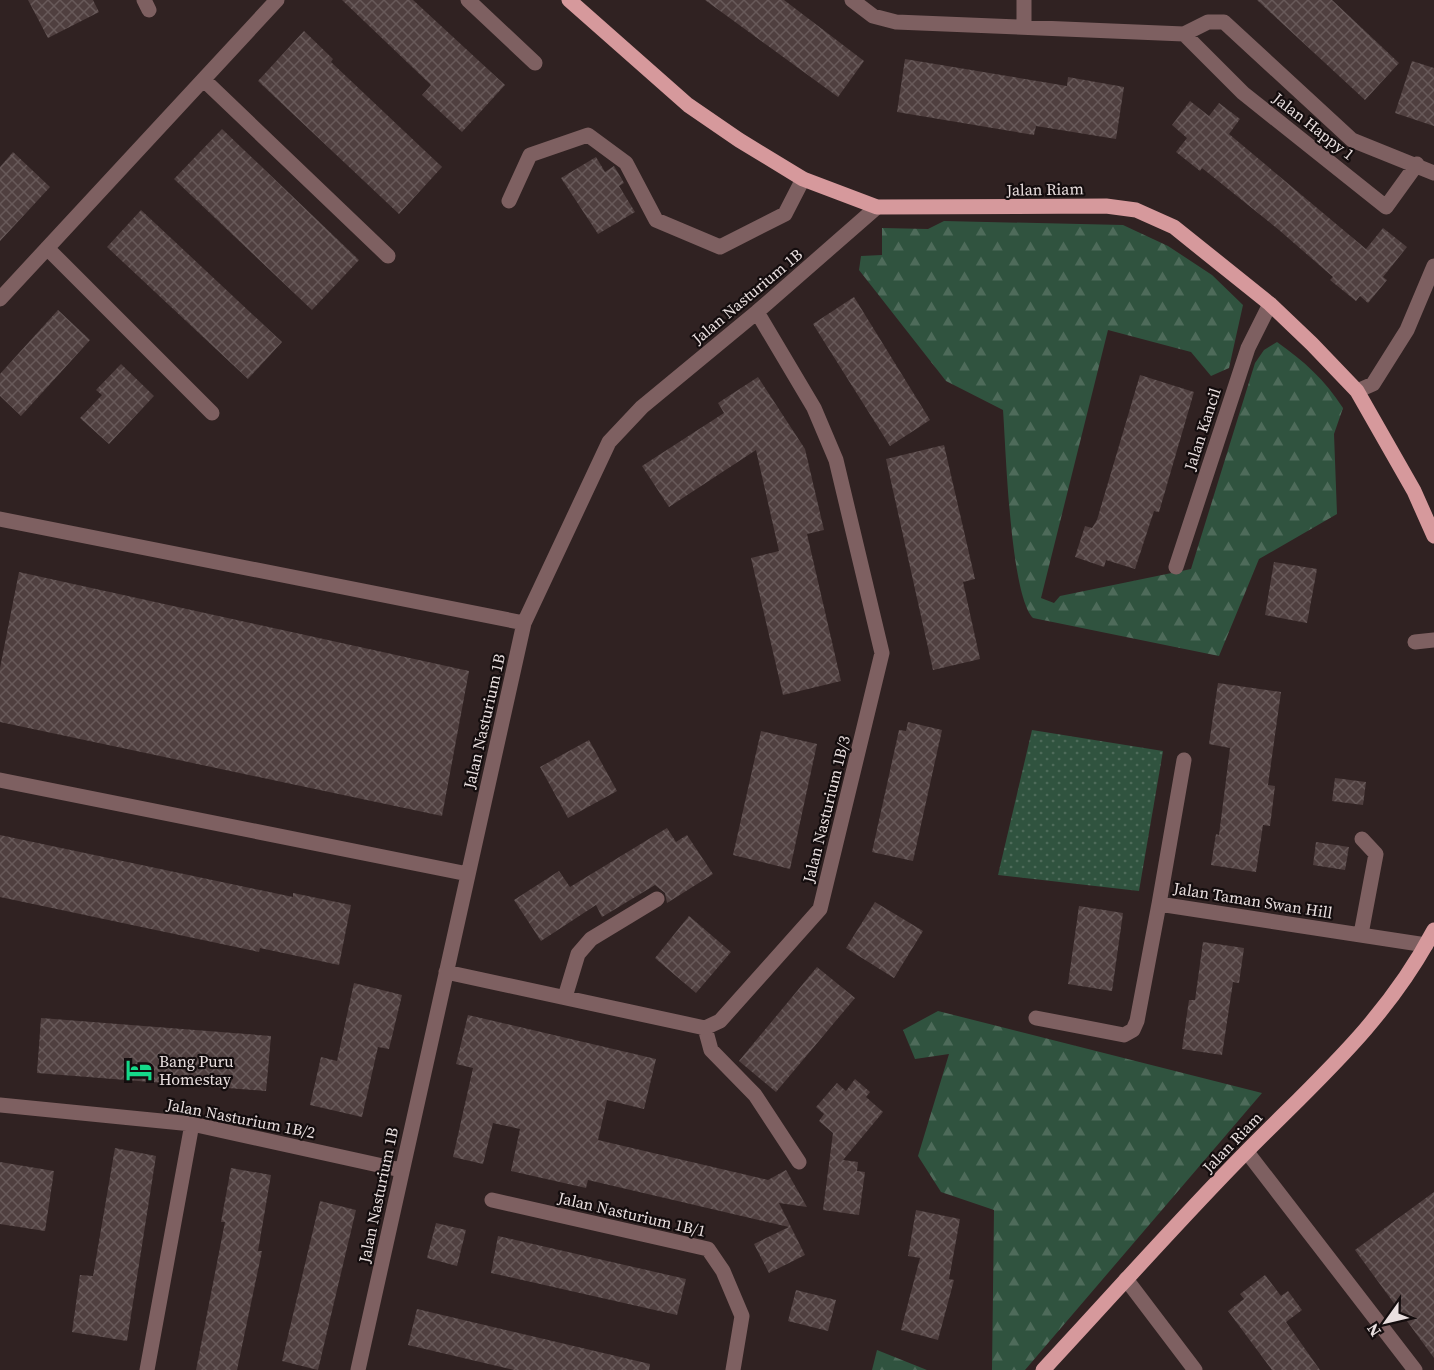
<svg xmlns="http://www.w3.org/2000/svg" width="1434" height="1370" font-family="'Source Serif 4',serif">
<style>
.green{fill:url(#green-dots)}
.forest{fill:url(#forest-firs)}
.building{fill:url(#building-cross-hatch)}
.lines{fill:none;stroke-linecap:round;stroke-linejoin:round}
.minor{stroke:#7e6061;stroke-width:15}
.major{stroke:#d6999c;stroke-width:15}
.labels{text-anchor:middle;stroke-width:4.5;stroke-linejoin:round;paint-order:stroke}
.street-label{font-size:16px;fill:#e9dfdf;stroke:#140d0e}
.poi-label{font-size:16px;fill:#e9dfdf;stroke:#140d0e;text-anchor:start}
</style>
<defs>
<pattern id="green-dots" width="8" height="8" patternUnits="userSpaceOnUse" patternTransform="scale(1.5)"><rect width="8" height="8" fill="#30533f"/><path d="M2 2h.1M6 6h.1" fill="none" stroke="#4e6b5a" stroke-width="1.8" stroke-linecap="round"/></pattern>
<pattern id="forest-firs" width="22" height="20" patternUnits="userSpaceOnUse" patternTransform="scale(1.5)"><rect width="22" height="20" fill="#30533f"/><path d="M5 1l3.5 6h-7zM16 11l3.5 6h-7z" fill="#4e6b5a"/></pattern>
<pattern id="building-cross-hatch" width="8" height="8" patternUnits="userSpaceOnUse" patternTransform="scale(1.5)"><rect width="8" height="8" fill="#4f3f3f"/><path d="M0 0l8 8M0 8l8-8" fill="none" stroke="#685a5a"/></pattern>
</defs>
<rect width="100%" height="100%" fill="#302222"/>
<!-- green -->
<path class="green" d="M1032 730 1163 751 1139 891 998 875Z"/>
<!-- forest -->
<path class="forest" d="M944 221 1123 225 1168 246 1212 275 1243 305 1229 368 1211 376 1191 352 1108 330 1041 598 1054 603 1060 596 1191 569 1255 363 1264 350 1277 342C1304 361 1325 380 1343 408L1334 434 1337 514 1259 559 1219 656 1033 618C1010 594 1006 449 1003 410L946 381 859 270 861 256 882 255V228L928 229Z
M938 1011 1262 1093 1025 1370H992L994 1210 941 1192 918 1156 949 1054 915 1059 903 1030Z
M877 1350 927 1370H872Z"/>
<!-- building -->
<path class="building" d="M28 0H93L99 12 48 38Z
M342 0H413L505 85 462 132 422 95 431 85Z
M705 0H784L864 61 838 97Z
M1257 0H1332L1399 63 1365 100Z
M304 31 333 59 331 62 442 167 399 214 258 81Z
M905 59 1067 86 1068 77 1124 87 1116 139 1036 126 1034 135 897 112Z
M1412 61 1434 68V126L1395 113Z
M1190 101 1209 116 1219 103 1240 119 1229 134 1366 249 1383 228 1407 247 1383 277 1387 280 1368 303 1360 296 1356 301 1330 280 1333 277 1279 230 1202 168 1200 171 1176 152 1187 138 1172 125Z
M222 129 359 260 312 310 174 179Z
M13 152 50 187 0 241V167Z
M596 157 605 172 614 166 624 183 619 186 635 212 598 234 561 178Z
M141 210 282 342 248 379 107 247Z
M854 297 930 420 890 446 813 324Z
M58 310 90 340 21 416 0 396V374Z
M121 364 154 396 109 444 80 418 102 395 96 390Z
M1140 375 1194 392 1159 512 1154 511 1135 569 1106 560 1104 567 1075 557 1085 526 1092 528 1097 520Z
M758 377 805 449 824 530 807 534 841 681 783 695 751 558 779 551 756 450 669 507 642 466 724 413 718 403Z
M944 445 975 579 963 582 980 659 933 670 886 459Z
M1274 562 1317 569 1307 623 1265 615Z
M19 572 469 671 442 816 0 722V668Z
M1218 683 1281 692 1268 785 1275 786 1270 826 1263 825 1256 872 1211 865 1216 834 1219 835 1230 748 1209 744Z
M908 722 942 730 913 861 872 852 899 730 906 731Z
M761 731 817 744 790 869 733 855Z
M589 740 617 791 568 818 540 767Z
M1335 778 1366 782 1363 805 1332 801Z
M667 828 676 842 687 835 713 874 667 903 665 893 655 885 602 917 596 905 541 941 514 900 559 871 570 887Z
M0 835 293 897V893L351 905 339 965 260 948 259 952 0 897Z
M1316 842 1349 847 1345 870 1313 865Z
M875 902 923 931 894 978 846 948Z
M1079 906 1123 913 1112 991 1068 984Z
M689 916 731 952 696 993 655 958Z
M1203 942 1244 948 1239 983 1233 982 1222 1055 1182 1049 1189 1000H1195Z
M817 967 855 998 776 1092 739 1061Z
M354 983 402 995 389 1049 378 1047 362 1117 310 1105 321 1057 337 1061Z
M468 1015 656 1059 644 1109 607 1100 598 1140 768 1180 786 1170 807 1207 779 1203 805 1255 769 1273 754 1244 789 1227 588 1180 586 1188 511 1171 520 1129 493 1123 483 1164 453 1157 473 1068 456 1064Z
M41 1018 271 1036 266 1091 37 1073Z
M855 1079 870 1092 866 1097 883 1112 843 1160 858 1162 857 1171 865 1172 859 1215 823 1210 833 1133 819 1121 824 1114 816 1107 837 1083 846 1091Z
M115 1148 156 1156 127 1341 72 1332 80 1275 93 1276Z
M0 1162 54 1171 45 1231 0 1224Z
M231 1168 271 1175 258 1251H262L237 1370H196L225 1222H221Z
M1434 1192V1358L1355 1250Z
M320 1201 356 1210 318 1370 282 1361Z
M916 1210 960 1219 949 1279 954 1280 938 1340 901 1330 920 1258 908 1256Z
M436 1223 466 1230 457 1266 427 1258Z
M498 1236 686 1279 677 1315 491 1273Z
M1265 1275 1281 1296 1288 1291 1302 1310 1286 1322 1320 1370H1272L1228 1311 1244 1299 1240 1294Z
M796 1290 836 1300 828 1331 788 1321Z
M417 1309 650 1364 649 1370H514L408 1345Z"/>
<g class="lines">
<!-- minor -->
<path class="minor" d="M144 0 149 10
M468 0 535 63
M852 0 873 16 896 22 1184 34 1208 22H1224L1352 140 1434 173
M1024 0V27
M1184 34 1243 93 1386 207 1417 164
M204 80 388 256
M509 201 530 155 588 135 626 163 656 220 720 247 785 214 803 179
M47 248 212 413
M0 299 277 0
M1357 391 1373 384 1407 330 1434 266
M0 519 524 623
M1176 567 1248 348 1270 304
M1415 642 1434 640
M0 780 468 874
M1159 904 1184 760
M1361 934 1376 854 1362 839
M446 972 705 1028 720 1021 820 909 882 653 836 460 814 408 757 312
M565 997 578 954 591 939 657 899
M1036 1018 1124 1035 1133 1030 1137 1021 1159 904 1426 945
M705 1028 711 1050 755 1095 799 1162
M0 1105 192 1124 401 1170
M1247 1152 1415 1370
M492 1200 708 1249 723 1271 742 1316 733 1370
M1126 1279 1195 1370
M147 1370 192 1124
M358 1370 524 623 609 442 642 407 757 312 877 207"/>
<!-- major -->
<path class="major" d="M569 0 688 105 739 140 803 179 877 207 1106 206 1136 210 1174 227 1270 304 1312 344 1357 391 1414 491 1434 536
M1043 1370C1111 1297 1177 1222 1247 1151 1318 1079 1386 1021 1434 930"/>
</g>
<!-- icons -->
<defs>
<g id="hotel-bare" transform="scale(2.07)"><path d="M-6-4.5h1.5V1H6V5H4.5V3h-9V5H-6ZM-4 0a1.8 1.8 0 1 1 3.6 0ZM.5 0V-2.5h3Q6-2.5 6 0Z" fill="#15d989" stroke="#140d0e" stroke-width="2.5" paint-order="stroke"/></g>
</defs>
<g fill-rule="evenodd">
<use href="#hotel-bare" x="139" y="1070"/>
</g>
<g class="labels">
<!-- street labels -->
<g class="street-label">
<text transform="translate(1314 126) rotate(38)" y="6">Jalan Happy 1</text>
<text transform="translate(1045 189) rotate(-1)" y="6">Jalan Riam</text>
<text transform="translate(747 296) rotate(-40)" y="6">Jalan Nasturium 1B</text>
<text transform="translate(1202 429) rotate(-72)" y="6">Jalan Kancil</text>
<text transform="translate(484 721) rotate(-77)" y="6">Jalan Nasturium 1B</text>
<text transform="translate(826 809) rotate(-76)" y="6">Jalan Nasturium 1B/3</text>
<text transform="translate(1253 900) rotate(9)" y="6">Jalan Taman Swan Hill</text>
<text transform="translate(241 1118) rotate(11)" y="6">Jalan Nasturium 1B/2</text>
<text transform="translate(1232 1142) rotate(-46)" y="6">Jalan Riam</text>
<text transform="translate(378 1195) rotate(-78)" y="6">Jalan Nasturium 1B</text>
<text transform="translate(632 1214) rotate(13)" y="6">Jalan Nasturium 1B/1</text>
</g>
<!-- poi labels -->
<g class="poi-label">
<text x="159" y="1067">Bang Puru<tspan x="159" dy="18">Homestay</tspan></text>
</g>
</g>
<!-- north arrow -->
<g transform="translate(1386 1322) rotate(236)" stroke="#140d0e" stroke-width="4.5" paint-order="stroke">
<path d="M0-4.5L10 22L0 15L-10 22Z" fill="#e9dfdf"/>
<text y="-9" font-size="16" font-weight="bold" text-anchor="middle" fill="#e9dfdf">N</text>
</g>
</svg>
